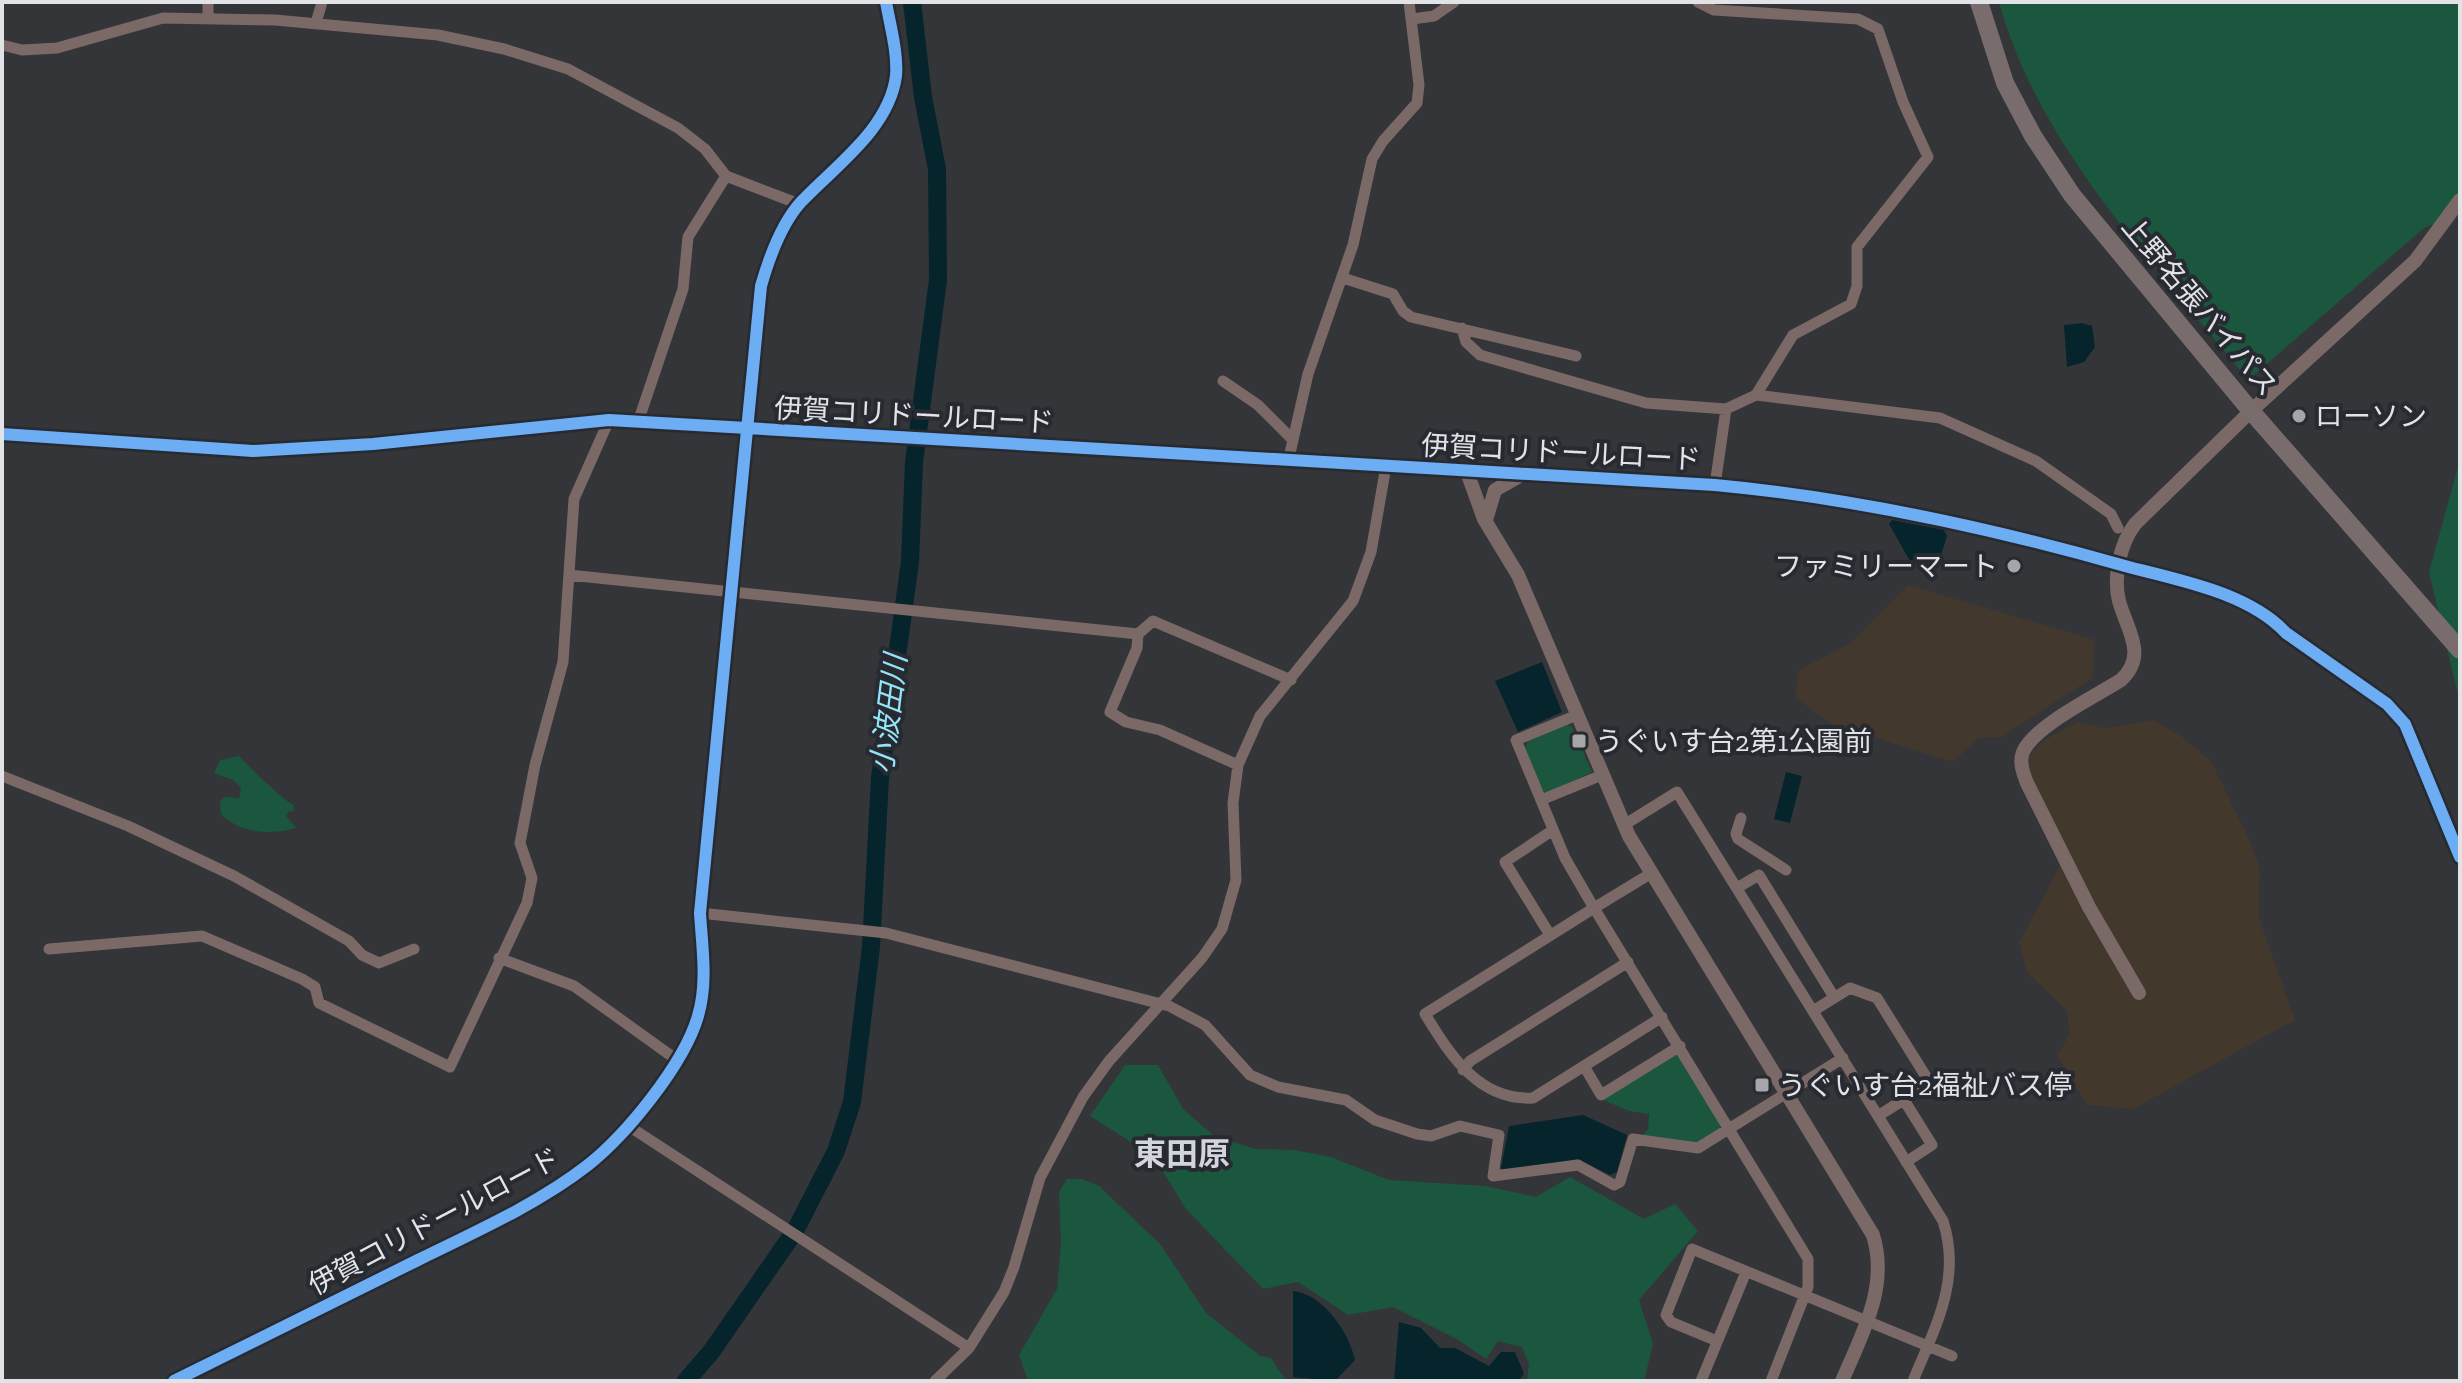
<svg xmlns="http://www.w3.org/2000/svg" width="2462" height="1383" font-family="'Zilla Slab','Noto Sans JP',serif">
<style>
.commercial{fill:#43382d}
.industrial{fill:#43382c}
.green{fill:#1b573e}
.water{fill:#05242b}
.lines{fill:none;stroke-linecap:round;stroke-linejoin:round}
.river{stroke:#05242b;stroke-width:18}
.minor{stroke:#7a6966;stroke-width:11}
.tertiary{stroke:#7a6966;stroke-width:14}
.trunk{stroke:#796c6c;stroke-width:18}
.cycleway-casing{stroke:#272a30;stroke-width:17}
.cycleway{stroke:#6dadf4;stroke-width:12}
.poi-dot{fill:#a4a6aa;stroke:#272a30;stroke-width:3}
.labels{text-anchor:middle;stroke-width:8;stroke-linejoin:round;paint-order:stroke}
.street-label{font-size:28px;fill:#e1e3e7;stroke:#272a30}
.poi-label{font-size:28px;fill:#e1e3e7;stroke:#272a30;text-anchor:start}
.water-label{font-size:30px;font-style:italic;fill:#94e4f8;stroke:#272a30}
.quarter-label{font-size:32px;font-weight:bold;fill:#d2d5de;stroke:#272a30}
</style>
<rect width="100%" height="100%" fill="#333538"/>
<!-- commercial -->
<path class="commercial" d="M1908 585 2095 640 2092 678 2002 737 1978 738 1953 762 1831 724 1795 697 1799 670 1851 643Z"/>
<!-- industrial -->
<path class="industrial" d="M2153 720 2181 736 2211 761 2247 835 2260 868 2259 918 2295 1020 2133 1109 2087 1105 2057 1056 2069 1035 2067 1011 2027 972 2019 943 2066 855 2027 780V763L2032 752 2046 739 2078 722 2104 728Z"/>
<!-- green -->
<path class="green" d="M1999 2H2460V214L2424 228 2248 380C2155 264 2039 148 1999 2Z
M2460 460V703L2429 572Z
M1567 724 1572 727 1592 772 1548 793 1542 791 1525 749 1528 741Z
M239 756C247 765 286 803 294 805L293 812 289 811 286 816 296 828C270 835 241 834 221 814L220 802 224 797 239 798 241 788 233 780 214 773 220 760Z
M1673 1054 1680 1056 1721 1121 1720 1130 1698 1144 1642 1136 1648 1129 1649 1114 1629 1111 1601 1099Z
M1125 1065H1158L1183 1109 1214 1136 1256 1149 1294 1150 1331 1157 1389 1180 1485 1186 1536 1197 1570 1177 1644 1219 1675 1204 1698 1231 1639 1300 1653 1344 1644 1381H1527L1529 1364 1522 1347 1498 1341 1486 1359 1457 1339 1393 1307 1348 1315 1298 1282 1263 1289 1186 1209 1153 1156 1090 1116Z
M1067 1179H1082L1099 1186 1160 1244 1206 1313 1260 1356 1271 1358 1286 1381H1028L1019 1355 1057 1289 1061 1244 1059 1192Z"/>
<!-- water -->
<path class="water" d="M2082 323 2092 326 2095 347 2084 362 2067 367 2064 325Z
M1892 520 1944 530 1947 536 1937 567 1910 561 1889 524Z
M1542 662 1562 712 1518 732 1495 681Z
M1786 772 1802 776 1790 823 1774 819Z
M1583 1115 1627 1135 1617 1172 1610 1175 1578 1159 1505 1172 1501 1168 1509 1126Z
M1293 1291C1323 1294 1349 1332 1355 1360L1335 1381 1293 1377Z
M1399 1322 1421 1328 1440 1348H1455L1489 1366 1501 1352H1515L1524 1374 1518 1381H1394Z"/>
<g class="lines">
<!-- river -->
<path class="river" d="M686 1381 711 1352 795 1231 836 1151 852 1102 871 947 880 778 910 562 914 462 938 280 937 169 923 97 912 2"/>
<!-- minor -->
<path class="minor" d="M208 2V19
M1412 19 1434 16 1454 2
M316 23 322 2
M2 45 22 50 57 48 163 18 275 20 438 35 504 49 568 69 678 128 705 149 726 176 799 204
M1343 278 1393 294 1403 311 1411 317 1576 356
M1462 328 1466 342 1480 355 1646 403 1726 409 1756 395 1793 335 1851 304 1857 286V247L1928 157 1903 102 1878 29 1858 19 1714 10 1698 2
M1223 381 1258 405 1292 439
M1756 395 1940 418 2036 461 2111 514 2118 528
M638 422 683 289 688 237 726 176
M1288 462 1308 374 1353 245 1372 159 1383 141 1417 103 1419 85 1409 2
M1715 485 1726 409
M569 575 1138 634
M1577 715 1516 740 1565 858 1594 908 1425 1014C1450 1055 1479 1101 1533 1098L1662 1017
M1238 765 1160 730 1126 722 1110 712 1137 648 1138 634 1153 621 1291 680
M2 776 128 826 234 876 349 941 362 955 379 963 414 949
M1541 800 1602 775
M1741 818 1736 834 1738 839 1786 870
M1624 825 1677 792 1943 1221C1962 1280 1935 1327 1913 1381
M1650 874 1594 908 1808 1259V1287L1771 1381
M1737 888 1759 875 1834 997
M700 913 886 933 1169 1006 1205 1025 1250 1075 1278 1087 1346 1100 1375 1120 1417 1134 1431 1136 1460 1126 1499 1135 1493 1176 1578 1165 1614 1185 1620 1182 1633 1139 1698 1148 1843 1058
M1550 935 1505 862 1553 830
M49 949 202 936 302 979 315 987 319 1003 450 1067 527 903 532 878 520 843 535 765 563 662 574 499 609 420
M499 958 574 986 677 1060
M1813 1011 1850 988 1877 998 1930 1083 1878 1116
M1584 1066 1601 1095 1680 1046
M1463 1070 1470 1061 1628 962
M1904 1100 1932 1145 1906 1162
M627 1125 969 1348
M1717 1341 1671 1322 1666 1315 1692 1249 1952 1356
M935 1381 969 1348 1004 1292 1014 1267 1040 1178 1083 1097 1109 1061 1202 958 1222 929 1236 880 1233 803 1238 765 1260 716 1353 601 1371 552 1386 466
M1701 1381 1746 1272"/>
<!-- tertiary -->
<path class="tertiary" d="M2 434 253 451 373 444 609 420 1715 485C1855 498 1991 528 2125 566 2177 580 2248 592 2286 633L2387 704 2405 724 2460 857
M1467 472 1484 519 1518 575 1629 836 1873 1235C1889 1287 1862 1334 1842 1381
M1486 520 1495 490 1518 477
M2139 993 2089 907 2027 783C2023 773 2019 762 2023 752 2034 726 2096 696 2121 680 2148 655 2127 630 2119 601 2113 576 2120 544 2135 524L2251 411 2415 261 2460 200
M174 1381C256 1341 337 1300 418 1260 475 1232 538 1204 588 1165 627 1134 684 1064 698 1016 708 982 702 947 700 913L761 286C769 258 781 224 801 202 835 166 889 129 896 76 898 53 890 25 886 2"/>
<!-- trunk -->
<path class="trunk" d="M1979 2 2005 83 2033 136 2072 195 2251 411 2460 650"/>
<!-- cycleway casing -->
<g class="cycleway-casing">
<path id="cycleway" d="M2 434 253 451 373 444 609 420 1715 485C1855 498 1991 528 2125 566 2177 580 2248 592 2286 633L2387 704 2405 724 2460 857
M174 1381C256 1341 337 1300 418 1260 475 1232 538 1204 588 1165 627 1134 684 1064 698 1016 708 982 702 947 700 913L761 286C769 258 781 224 801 202 835 166 889 129 896 76 898 53 890 25 886 2"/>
</g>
<!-- cycleway -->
<use href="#cycleway" class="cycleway"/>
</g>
<!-- markers -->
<g class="poi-dot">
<circle cx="2299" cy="416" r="8"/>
<circle cx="2014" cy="566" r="8"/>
<rect x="1571" y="733" width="16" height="16" rx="4"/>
<rect x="1754" y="1077" width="16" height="16" rx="4"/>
</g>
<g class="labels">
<!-- street labels -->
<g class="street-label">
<text transform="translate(2200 306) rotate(50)" y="10">上野名張バイパス</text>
<text transform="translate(914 415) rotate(3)" y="10">伊賀コリドールロード</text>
<text transform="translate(1561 452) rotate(3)" y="10">伊賀コリドールロード</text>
<text transform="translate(434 1221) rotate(-28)" y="10">伊賀コリドールロード</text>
</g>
<!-- poi labels -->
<g class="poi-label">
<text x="2315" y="426">ローソン</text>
<text x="1998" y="576" text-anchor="end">ファミリーマート</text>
<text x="1595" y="751">うぐいす台2第1公園前</text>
<text x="1778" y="1095">うぐいす台2福祉バス停</text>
</g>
<!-- water labels -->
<g class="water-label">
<text transform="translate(889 714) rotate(-83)" y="10">小波田川</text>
</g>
<!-- quarter labels -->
<g class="quarter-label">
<text x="1182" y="1165">東田原</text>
</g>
</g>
<!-- border -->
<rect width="2462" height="1383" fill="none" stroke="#e1e3e7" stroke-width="8"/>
</svg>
